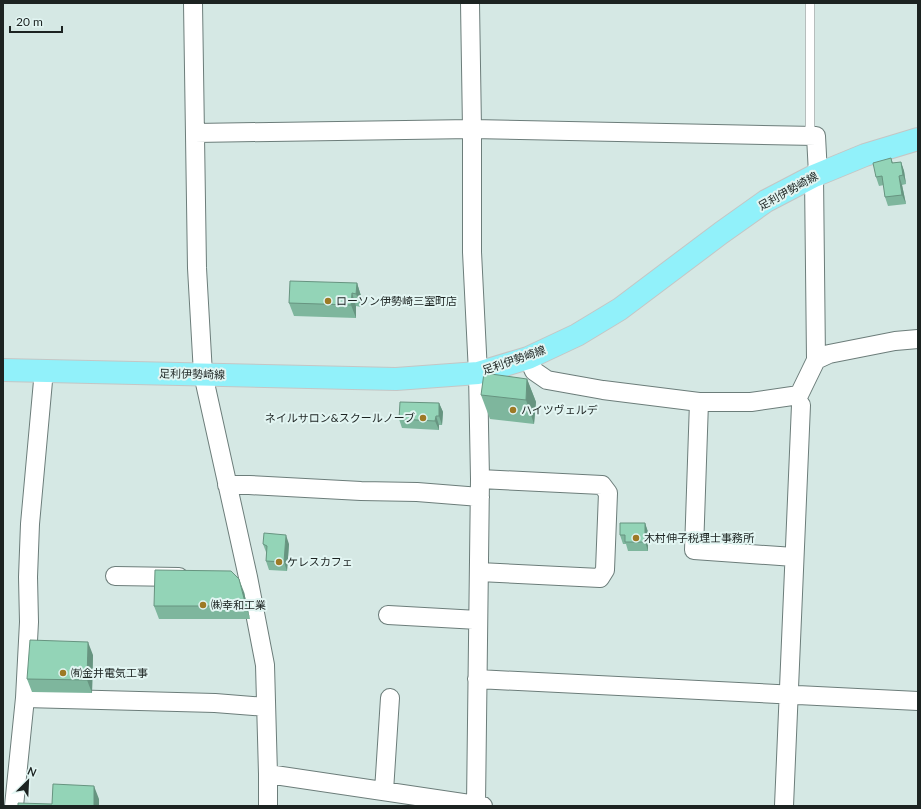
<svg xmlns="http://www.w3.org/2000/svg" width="921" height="809" font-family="Lato,'Noto Sans JP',sans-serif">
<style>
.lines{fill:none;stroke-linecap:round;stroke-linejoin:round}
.lane-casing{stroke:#6c7d7a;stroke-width:10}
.street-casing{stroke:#6c7d7a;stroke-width:20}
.primary-casing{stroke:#c4c6c5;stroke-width:24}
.lane{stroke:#fff;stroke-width:9}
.street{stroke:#fff;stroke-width:18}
.primary{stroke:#91f1fa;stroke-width:22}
.wall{fill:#7eb69d}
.shaded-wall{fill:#679480}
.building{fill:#93d4b7;stroke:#679480}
.poi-dot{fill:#9d7a25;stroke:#e2f5f2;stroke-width:1.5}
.labels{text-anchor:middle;stroke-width:4;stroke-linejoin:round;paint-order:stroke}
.street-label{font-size:11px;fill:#1c2321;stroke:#e2f5f2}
.poi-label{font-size:11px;fill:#1c2321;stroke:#e2f5f2;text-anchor:start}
</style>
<rect width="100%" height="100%" fill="#d5e8e4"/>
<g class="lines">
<!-- lane casing -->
<g class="lane-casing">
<path id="lane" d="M810 135V3"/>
</g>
<!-- street casing -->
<g class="street-casing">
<path id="street" d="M193 3 197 268 203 374 248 577 265 665 268 774V806
M470 3 472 129V252L478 373 480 479 476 804
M195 133 472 129 816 136 818 174
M528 358 534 371 547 380 603 390 699 402H751L799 395 816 360 814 176
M816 360 829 354 895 341 918 339
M699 402 694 550 794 557
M227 485H249L361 491 417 492 480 497
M479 572 600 578 605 570 608 493 602 485 480 479
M115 576 179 577
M388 615 478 620
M477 679 918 701
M25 698 215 703 266 707
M268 774 483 806
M384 791 390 698
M14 806 25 698 29 622 28 577 30 524 44 370
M784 806 801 405"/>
</g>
<!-- primary casing -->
<g class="primary-casing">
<path id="primary" d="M3 370 396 379 478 373 528 358 577 335 620 309 721 233 766 201 814 176 865 155 918 139"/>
</g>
<!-- lane -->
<use href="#lane" class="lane"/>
<!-- street -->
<use href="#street" class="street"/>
<!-- primary -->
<use href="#primary" class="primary"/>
</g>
<!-- wall -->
<path class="wall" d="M891 158 893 163 901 162 904 171 906 184 902 185 906 204 888 206 885 197 884 185 879 186 876 177Z
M357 283 361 296V307L356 306V318L294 316 289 303Z
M527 379 536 402 534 424 490 419 481 395Z
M439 403 443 412 442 425H439V430L402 428 399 419Z
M645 523 648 532V551H628L626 544H623L620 535Z
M263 544H289L287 571 269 570 266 561V552Z
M244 592 250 619H159L154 606Z
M93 655 92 693 32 692 27 679Z"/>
<!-- shaded-wall -->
<path class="shaded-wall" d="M901 162 904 171 906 184 903 175Z
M899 176 902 185 906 204 902 195Z
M357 283 361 296V307L356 294Z
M352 293 356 306V318L351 305Z
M527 379 536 402 534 424 526 400Z
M439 403 443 412 442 425 439 416Z
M436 416 439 425V430L435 421Z
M645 523 648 532V551L645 542Z
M286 535 289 544 287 571 284 562Z
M239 579 244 592 250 619 246 606Z
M88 642 93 655 92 693 87 680Z
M94 786 99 799V806H94Z"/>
<!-- building -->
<path class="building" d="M891 158 892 163 901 162 903 175 899 176 902 195 885 197 882 176 876 177 873 163Z
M290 281 357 283 356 294 352 293 351 305 289 303Z
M484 373 527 379 526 400 481 395Z
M400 402 439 403V416H436L435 421 399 419Z
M620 523H645V542H625V535H620Z
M264 533 286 535 284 562 266 561 267 546 263 544Z
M155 570 231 571 239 579 246 606H154Z
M30 640 88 642 87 680 27 679Z
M53 784 94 786V806H18V803L52 804Z"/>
<!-- markers -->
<g class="poi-dot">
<circle cx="328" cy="301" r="4"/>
<circle cx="513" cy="410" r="4"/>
<circle cx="423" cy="418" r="4"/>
<circle cx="636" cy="538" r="4"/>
<circle cx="279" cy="562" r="4"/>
<circle cx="203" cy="605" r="4"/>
<circle cx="63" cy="673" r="4"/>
</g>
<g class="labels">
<!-- street labels -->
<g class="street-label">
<text transform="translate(788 191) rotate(-29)" y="4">足利伊勢崎線</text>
<text transform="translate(514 360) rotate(-19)" y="4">足利伊勢崎線</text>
<text transform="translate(192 374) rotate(1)" y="4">足利伊勢崎線</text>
</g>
<!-- poi labels -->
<g class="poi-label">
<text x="336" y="305">ローソン伊勢崎三室町店</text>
<text x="521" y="414">ハイツヴェルデ</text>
<text x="415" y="422" text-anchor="end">ネイルサロン&amp;スクールノーブ</text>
<text x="644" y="542">木村伸子税理士事務所</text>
<text x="287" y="566">ケレスカフェ</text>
<text x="211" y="609">㈱幸和工業</text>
<text x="71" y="677">㈲金井電気工事</text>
</g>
</g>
<!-- border -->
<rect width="921" height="809" fill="none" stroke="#1c2321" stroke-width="8"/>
<!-- north arrow -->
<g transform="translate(28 781) rotate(24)" stroke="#e2f5f2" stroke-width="3" paint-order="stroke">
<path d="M0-3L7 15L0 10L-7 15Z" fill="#1c2321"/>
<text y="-6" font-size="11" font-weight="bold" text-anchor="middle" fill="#1c2321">N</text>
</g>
<!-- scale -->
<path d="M10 26v6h52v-6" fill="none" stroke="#1c2321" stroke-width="2"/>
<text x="16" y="26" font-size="12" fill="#1c2321" stroke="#e2f5f2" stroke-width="3" paint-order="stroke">20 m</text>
</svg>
